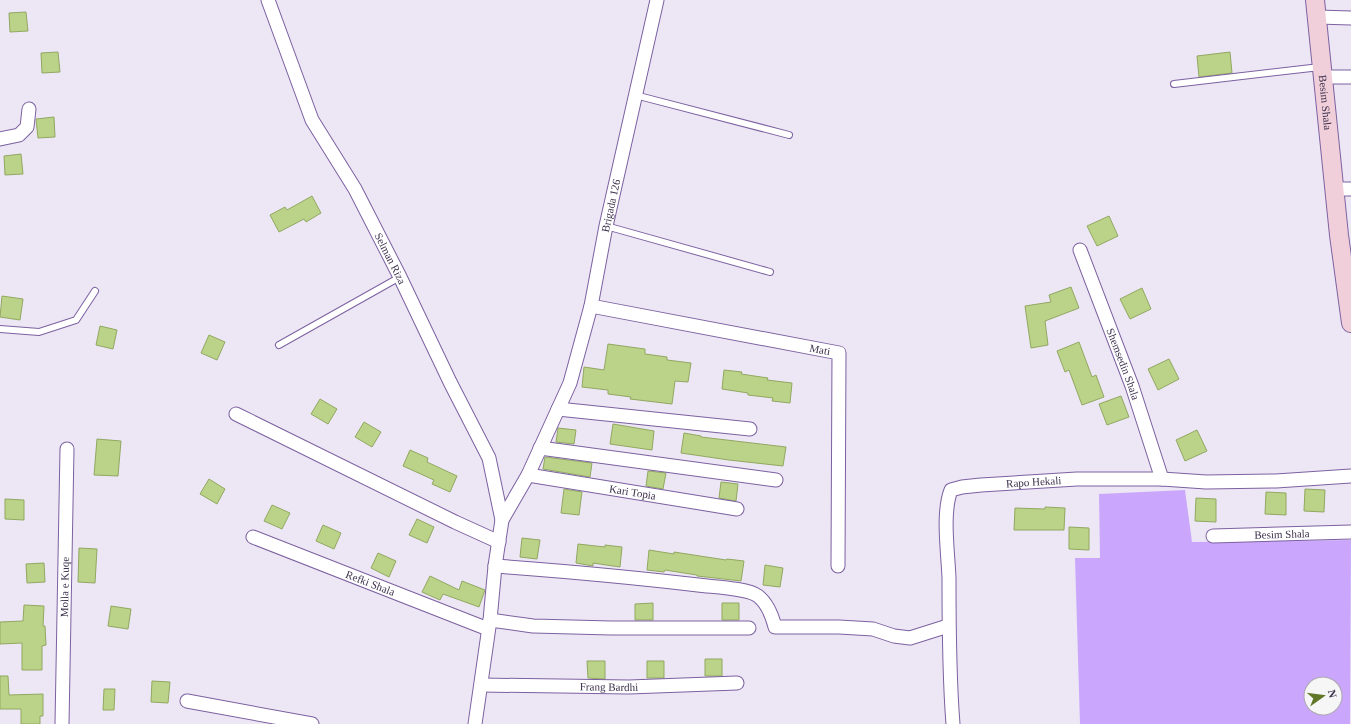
<svg xmlns="http://www.w3.org/2000/svg" width="1351" height="724" font-family="'Times New Roman',serif">
<style>
.forest{fill:#caa7fc;fill-rule:evenodd}
.building{fill:#bbd289;stroke:#92a861}
.lines{fill:none;stroke-linecap:round;stroke-linejoin:round}
.lane-casing{stroke:#7c61a0;stroke-width:8}
.street-casing{stroke:#7c61a0;stroke-width:15}
.secondary-casing{stroke:#7c61a0;stroke-width:20}
.lane{stroke:#fff;stroke-width:6}
.street{stroke:#fff;stroke-width:13}
.secondary{stroke:#f1cfda;stroke-width:18}
.labels{text-anchor:middle;stroke-width:4;stroke-linejoin:round;paint-order:stroke}
.street-label{font-size:11px;fill:#3c314c;stroke:#f6f6f6}
</style>
<rect width="100%" height="100%" fill="#ece6f5"/>
<!-- forest -->
<path class="forest" d="M1185 490 1192 542 1351 540 1350 724H1080L1075 558H1100L1099 494ZM1311 684H1335V708H1311Z"/>
<!-- building -->
<path class="building" d="M26 12 28 31 10 32 9 13Z
M58 52 60 72 42 73 41 53Z
M1230 52 1232 73 1199 77 1197 56Z
M54 117 55 137 38 138 36 119Z
M21 154 23 174 5 175 4 156Z
M312 196 321 213 306 222 304 219 279 232 270 215 285 207 287 210Z
M1109 216 1118 236 1097 246 1087 226Z
M1071 287 1079 308 1045 321 1048 345 1031 348 1025 306 1051 302 1049 295Z
M1142 288 1151 309 1130 319 1120 299Z
M2 296 23 299 20 320 0 317Z
M100 326 117 330 113 349 96 345Z
M209 335 225 342 217 360 201 353Z
M1079 342 1092 377 1096 375 1104 397 1082 405 1069 370 1065 372 1057 351Z
M608 344 645 349V354L667 357V360L691 363 688 382 675 381 672 404 630 399 631 397 608 394V390L582 387 584 367 604 370Z
M1169 359 1179 379 1158 390 1148 369Z
M724 370 742 372 741 374 768 378 767 380 792 383 790 403 772 401 773 398 748 395V393L722 389Z
M1121 396 1129 417 1107 425 1099 404Z
M320 399 337 409 328 424 311 414Z
M364 422 381 432 372 447 355 437Z
M613 424 654 431 652 450 610 444Z
M558 428 576 430 574 444 556 442Z
M1197 430 1207 451 1185 461 1176 440Z
M684 433 701 436V437L786 447 783 466 729 460 681 453Z
M97 439 121 441 118 476 94 475Z
M410 450 428 458 427 462 457 476 450 492 432 484 434 480 403 466Z
M545 457 592 463 590 477 543 469Z
M648 471 666 473 663 489 646 486Z
M209 479 225 489 217 504 200 494Z
M721 482 738 484 736 501 719 498Z
M564 489 582 492 579 515 561 513Z
M1305 489 1325 490 1324 512 1304 511Z
M1266 492 1286 493V515L1265 514Z
M1196 498 1216 499V522L1195 521Z
M5 499 24 500V520L5 519Z
M272 505 290 513 282 529 264 521Z
M1045 507 1065 508 1064 530H1014L1015 508 1045 509Z
M417 519 434 527 427 543 409 535Z
M323 525 341 533 334 549 316 541Z
M1069 527 1089 528V550L1069 549Z
M522 538 540 540 537 559 520 557Z
M578 544 605 547V545L622 547 620 567 593 563V566L576 563Z
M79 548 97 549 95 583 78 582Z
M649 550 674 554V552L726 560 727 559 744 561 741 581 697 576V575L665 570 664 572 647 570Z
M378 553 396 561 389 577 371 568Z
M44 563 45 582 27 583 26 564Z
M765 565 783 568 780 587 763 585Z
M430 576 459 590 462 581 485 590 479 607 443 594 440 600 422 592Z
M653 603V620H635V604Z
M722 603H739V620H722Z
M24 605 44 606 43 626H45L46 645 42 646V670H22V643L0 644V622L23 621Z
M111 606 131 609 128 629 108 626Z
M705 659H722V676H705Z
M587 661H605V679L588 678Z
M647 661H664V678H647Z
M0 676H8L9 695 43 694V716H40V724H21V709H0Z
M152 681 170 682 168 703 151 702Z
M104 689H115L114 710H103Z"/>
<g class="lines">
<!-- lane casing -->
<g class="lane-casing">
<path id="lane" d="M1174 84 1320 67
M635 95 789 135
M606 226 770 272
M0 329 39 332 76 320 95 291
M279 345 400 277"/>
</g>
<!-- street casing -->
<g class="street-casing">
<g id="street">
<path id="s1" d="M268 0 312 120 355 189 400 277 450 382 489 458 502 520"/>
<path d="M1317 17 1351 18"/>
<path d="M1324 77H1351"/>
<path d="M0 139 19 135 27 127 29 109"/>
<path d="M1334 189H1351"/>
<path id="s2" d="M1080 250 1132 386 1162 479"/>
<path id="s3" d="M591 306 839 353 838 566"/>
<path d="M558 409 750 429"/>
<path d="M236 414 455 522 499 542"/>
<path d="M540 448 776 480"/>
<path id="s4" d="M528 475 737 509"/>
<path id="s5" d="M1213 536 1351 532"/>
<path id="s6" d="M253 537 488 629"/>
<path d="M495 566C563 571 630 577 698 585 712 587 747 588 758 596 768 604 772 615 775 627H839L873 629 894 636 910 638 948 626"/>
<path d="M490 620 533 626 611 628H749"/>
<path id="s7" d="M481 685 629 687 737 683"/>
<path d="M187 701 312 724"/>
<path id="s8" d="M62 724 67 449"/>
<path id="s9" d="M475 724 490 620 495 566 502 520 528 475 570 383 591 306 606 226 657 0"/>
<path id="s10" d="M953 724C949 675 949 627 949 578 948 552 942 513 951 490L962 487 981 485 1077 479H1162L1206 482 1276 481 1351 476"/>
</g>
</g>
<!-- secondary casing -->
<g class="secondary-casing">
<g id="secondary">
<path id="s11" d="M1315 0 1339 235 1351 323"/>
</g>
</g>
<!-- lane -->
<use href="#lane" class="lane"/>
<!-- street -->
<use href="#street" class="street"/>
<!-- secondary -->
<use href="#secondary" class="secondary"/>
</g>
<g class="labels">
<!-- street labels -->
<g class="street-label">
<text dy="4" stroke="none"><textPath href="#s11" startOffset="103">Besim Shala</textPath></text>
<text dy="4" stroke="none"><textPath href="#s9" startOffset="541">Brigada 126</textPath></text>
<text dy="4" stroke="none"><textPath href="#s1" startOffset="287">Selman Riza</textPath></text>
<text dy="4" stroke="none"><textPath href="#s3" startOffset="233">Mati</textPath></text>
<text dy="4" stroke="none"><textPath href="#s2" startOffset="122">Shemsedin Shala</textPath></text>
<text dy="4" stroke="none"><textPath href="#s10" startOffset="318">Rapo Hekali</textPath></text>
<text dy="4" stroke="none"><textPath href="#s4" startOffset="106">Kari Topia</textPath></text>
<text dy="4" stroke="none"><textPath href="#s5" startOffset="69">Besim Shala</textPath></text>
<text dy="4" stroke="none"><textPath href="#s6" startOffset="126">Refki Shala</textPath></text>
<text dy="4" stroke="none"><textPath href="#s8" startOffset="137">Molla e Kuqe</textPath></text>
<text dy="4" stroke="none"><textPath href="#s7" startOffset="128">Frang Bardhi</textPath></text>
</g>
</g>
<!-- north arrow -->
<g transform="translate(1323 696) rotate(76)"><circle r="19" fill="#f6f6f6" stroke="#aca7b2"/>
<path d="M0-3L7 15L0 10L-7 15Z" fill="#617727"/>
<text y="-6" font-size="11" font-weight="bold" text-anchor="middle" fill="#3c314c">N</text>
</g>
</svg>
